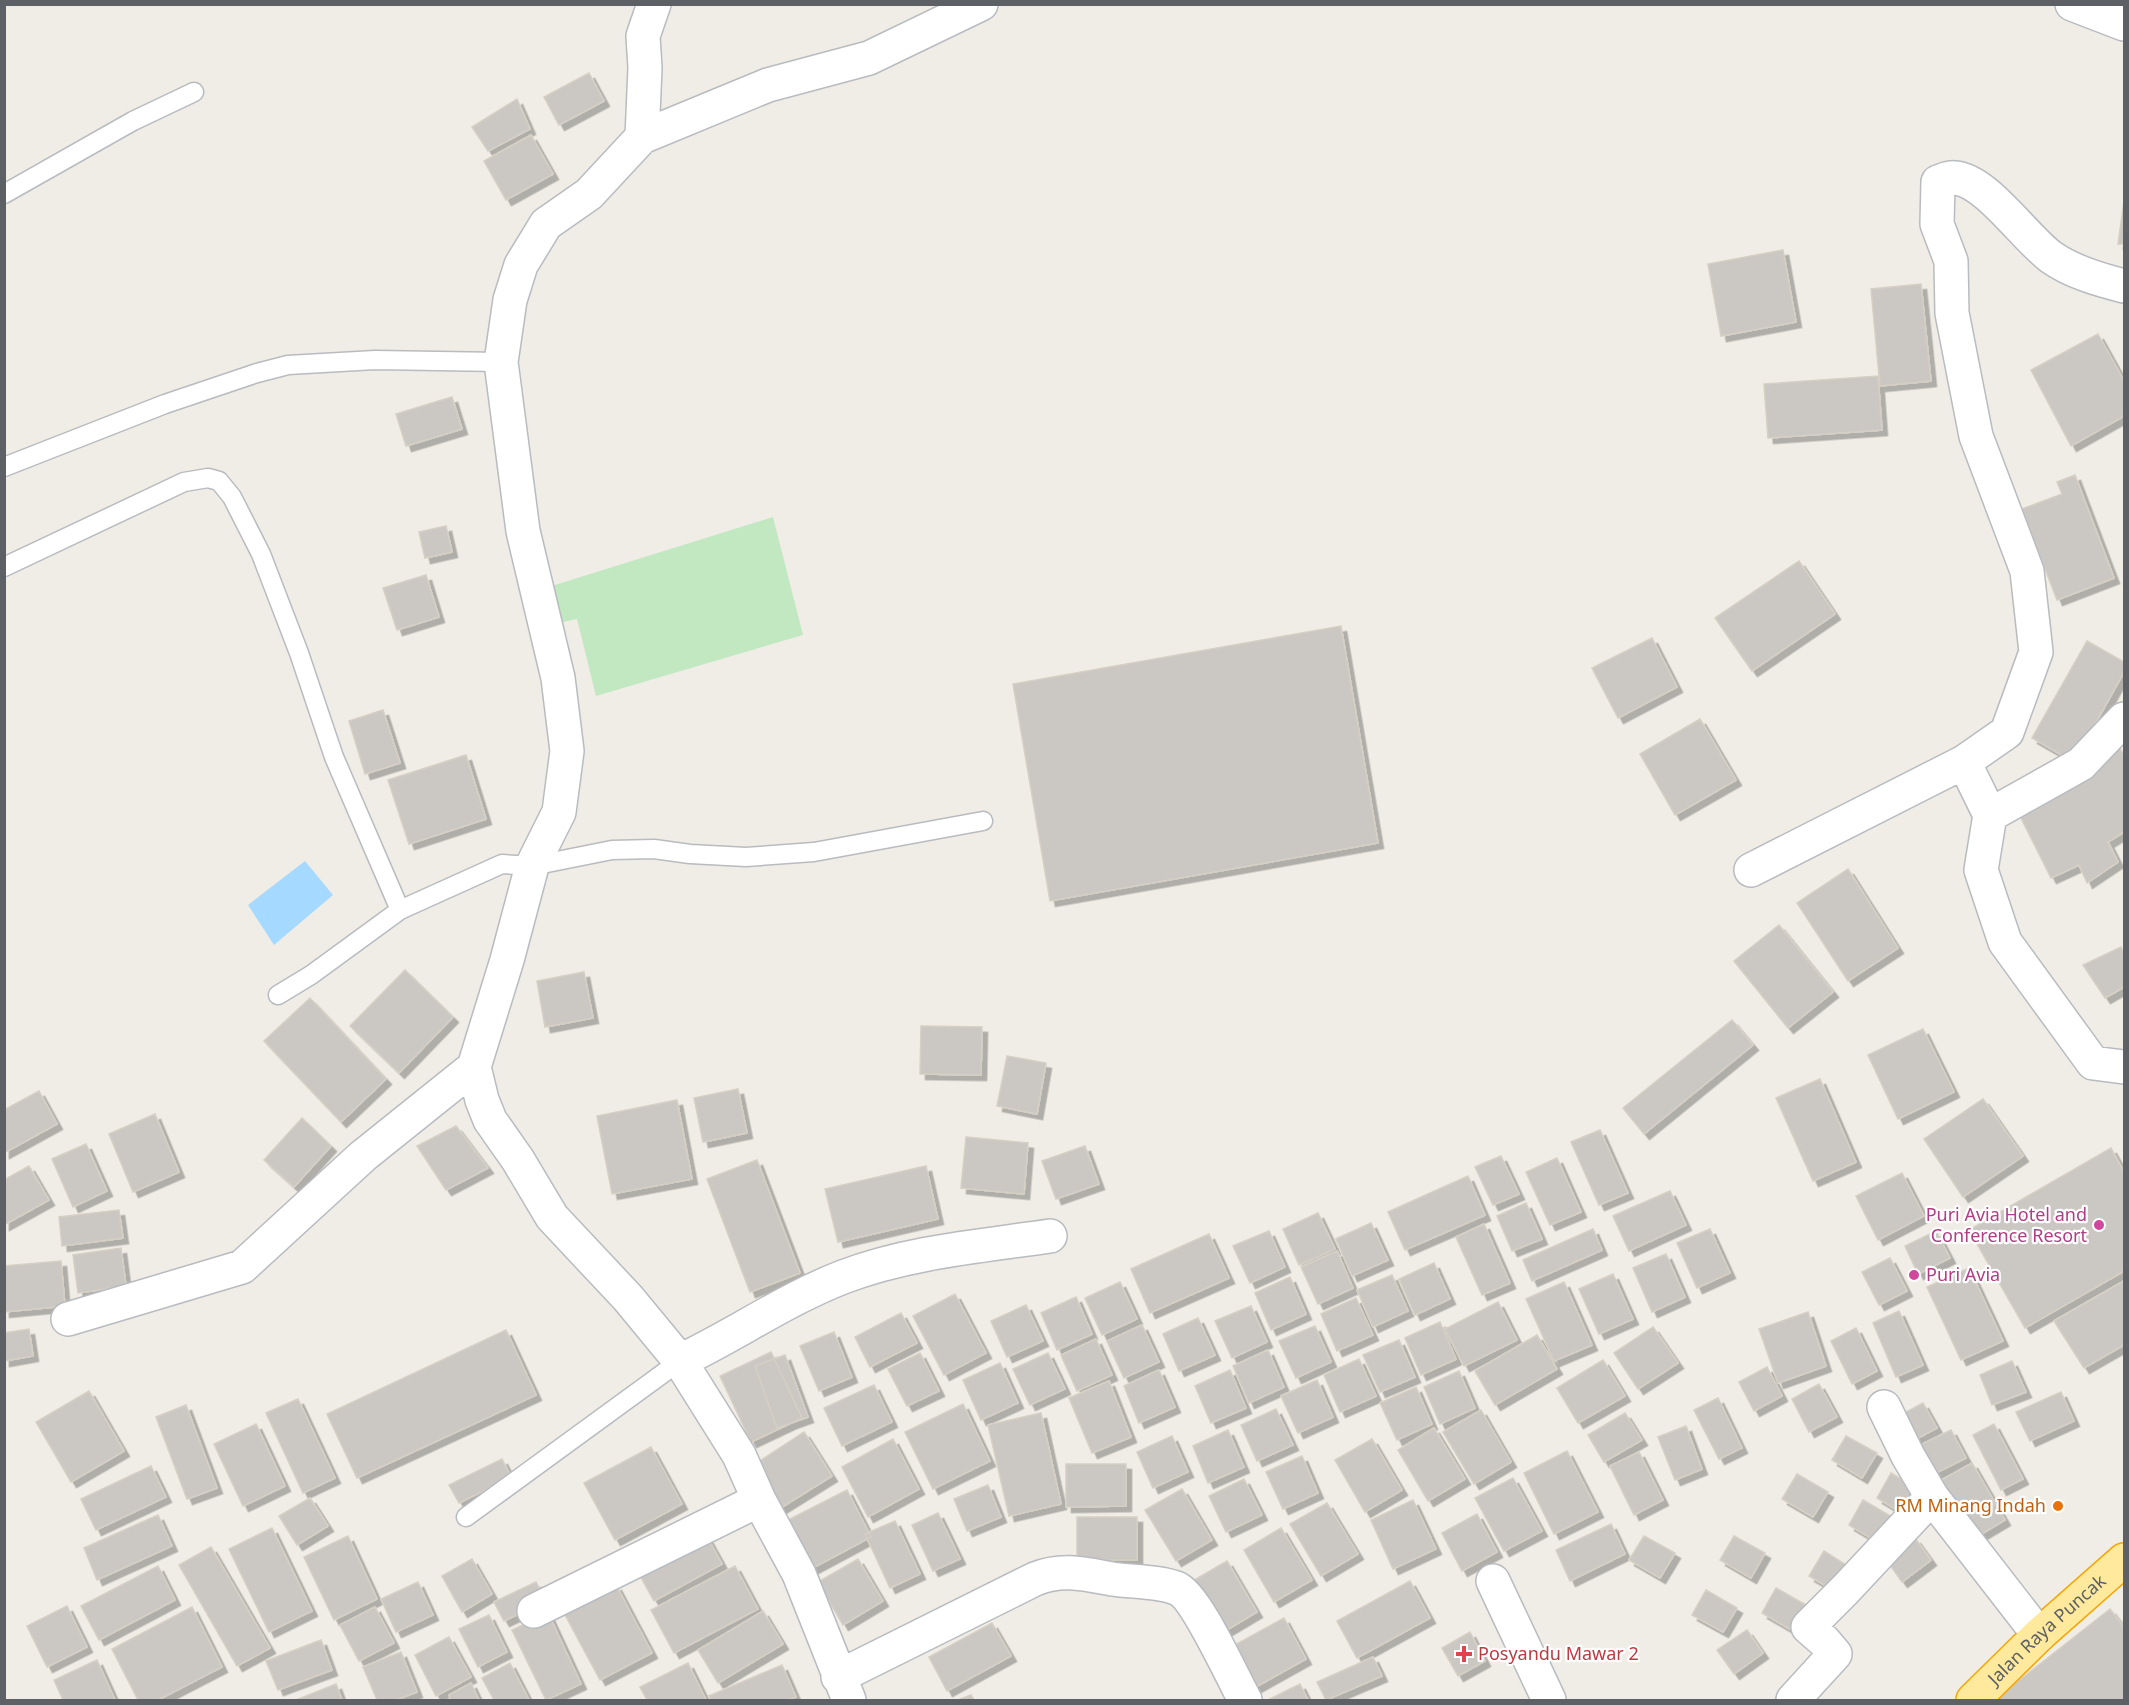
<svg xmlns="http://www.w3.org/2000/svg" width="2129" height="1705" font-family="'Noto Sans',sans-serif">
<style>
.green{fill:#c2e8c2}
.water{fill:#a6d9ff}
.building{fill:#cbc8c3;stroke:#d5cfc4;stroke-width:1.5;filter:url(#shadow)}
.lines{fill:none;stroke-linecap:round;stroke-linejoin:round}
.service-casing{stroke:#b8bbc0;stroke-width:21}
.minor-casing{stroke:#b8bbc0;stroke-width:36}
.trunk-casing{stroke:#f5a600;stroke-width:36}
.service{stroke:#fff;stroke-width:18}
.minor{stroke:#fff;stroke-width:33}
.trunk{stroke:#ffe99c;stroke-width:33}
.hotel-dot{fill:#d1479c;stroke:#fff;stroke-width:2}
.food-dot{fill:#e8710a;stroke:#fff;stroke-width:2}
.health-dot{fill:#e0444e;stroke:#fff;stroke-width:2}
.labels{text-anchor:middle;stroke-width:4.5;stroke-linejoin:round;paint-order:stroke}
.hotel-label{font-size:18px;fill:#b23c85;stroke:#fff;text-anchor:end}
.food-label{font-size:18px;fill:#c56008;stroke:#fff;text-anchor:end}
.street-label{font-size:18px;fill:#5d6166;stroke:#fff}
.health-label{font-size:18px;fill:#be3a42;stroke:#fff;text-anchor:start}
</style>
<defs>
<filter id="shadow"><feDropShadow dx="5.5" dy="5.5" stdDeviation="0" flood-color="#0004"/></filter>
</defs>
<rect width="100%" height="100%" fill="#f0ede6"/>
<!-- green -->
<path class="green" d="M773 517 803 635 596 696 577 619 554 624 542 589Z"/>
<!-- water -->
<path class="water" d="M305 861 333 895 274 945 248 905Z"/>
<!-- building -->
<path class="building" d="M589 73 604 101 559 125 544 97Z
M517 99 530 129 488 151 472 127Z
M531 135 553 174 506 200 484 161Z
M2124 201V244H2118Z
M1783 250 1796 322 1721 336 1708 264Z
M1921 284 1931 381 1880 386 1871 289Z
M2098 334 2124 381V416L2071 446 2031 370Z
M1878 376 1882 430 1768 438 1764 384Z
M452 397 462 429 406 446 396 414Z
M2075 475 2114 578 2057 600 2022 509 2062 494 2057 482Z
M446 526 452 552 425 558 419 532Z
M1799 561 1835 614 1752 671 1715 618Z
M426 575 439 617 397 630 383 588Z
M1341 626 1378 843 1050 901 1013 684Z
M1652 638 1677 687 1618 718 1592 668Z
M2087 641 2124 662V672L2074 762 2032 738Z
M383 710 400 763 365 774 349 721Z
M1700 719 1736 780 1675 815 1640 754Z
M2119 747 2124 755V832L2108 842 2118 862 2087 883 2079 865 2051 878 2017 810Z
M466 755 486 819 409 844 388 780Z
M1848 869 1898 948 1848 981 1797 903Z
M1779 925 1833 992 1788 1028 1734 961Z
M2121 947 2124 954V987L2105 998 2083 965Z
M405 970 453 1017 399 1073 350 1026Z
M584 972 593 1018 545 1027 537 981Z
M310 998 386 1079 341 1122 264 1041Z
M1732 1020 1753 1045 1644 1134 1623 1108Z
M921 1026 982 1027 981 1075 920 1074Z
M1923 1029 1954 1092 1898 1119 1868 1055Z
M1007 1056 1046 1063 1037 1114 997 1106Z
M1820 1079 1856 1162 1813 1181 1776 1098Z
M738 1089 747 1133 703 1142 694 1098Z
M39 1091 57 1124 4 1153V1110Z
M1983 1099 2023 1156 1963 1197 1924 1139Z
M677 1100 692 1179 612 1194 597 1116Z
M155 1114 179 1172 133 1192 109 1134Z
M302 1118 331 1146 294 1187 264 1160Z
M456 1126 488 1168 446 1190 417 1146Z
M1600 1130 1628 1193 1599 1205 1571 1142Z
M966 1137 1028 1143 1024 1194 961 1188Z
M86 1144 107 1191 73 1207 52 1159Z
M1085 1146 1099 1184 1056 1199 1042 1161Z
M2111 1148 2124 1172V1271L2025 1328 1969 1230Z
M1501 1156 1519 1194 1493 1205 1475 1167Z
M1557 1158 1581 1212 1550 1225 1526 1172Z
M757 1160 800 1273 750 1292 707 1179Z
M29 1166 49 1200 4 1225V1180Z
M926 1166 938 1219 838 1242 825 1189Z
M1902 1173 1924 1216 1878 1240 1856 1196Z
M1468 1176 1485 1215 1405 1250 1388 1212Z
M1670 1191 1686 1225 1629 1251 1613 1216Z
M1526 1203 1542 1239 1512 1251 1497 1216Z
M119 1210 123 1238 62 1246 59 1217Z
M1318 1213 1335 1249 1299 1265 1283 1229Z
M1371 1223 1388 1260 1352 1276 1336 1239Z
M1484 1224 1510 1283 1482 1295 1456 1237Z
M1593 1229 1602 1250 1532 1281 1523 1260Z
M1710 1229 1730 1273 1697 1288 1677 1243Z
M1269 1231 1285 1267 1250 1283 1233 1246Z
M1936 1231 1950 1258 1918 1274 1905 1246Z
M1209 1234 1229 1278 1150 1313 1131 1269Z
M121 1248 126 1286 78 1293 73 1255Z
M1337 1251 1353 1288 1318 1304 1301 1267Z
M1666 1254 1685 1297 1652 1312 1633 1268Z
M1890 1258 1907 1291 1879 1305 1862 1272Z
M61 1261 65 1306 4 1312V1266Z
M1434 1263 1450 1299 1415 1315 1399 1279Z
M1969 1268 2003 1341 1961 1360 1927 1287Z
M1613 1274 1633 1319 1599 1334 1579 1289Z
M1392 1275 1408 1311 1373 1327 1357 1290Z
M1290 1277 1306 1314 1271 1330 1255 1293Z
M2124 1281V1345L2084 1368 2054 1321Z
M1120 1282 1137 1319 1102 1335 1085 1298Z
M1564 1282 1592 1345 1554 1361 1526 1299Z
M955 1294 986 1353 944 1375 913 1316Z
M1076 1297 1092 1334 1057 1350 1041 1313Z
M1356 1298 1373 1335 1337 1351 1321 1314Z
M1498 1302 1517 1340 1464 1366 1445 1329Z
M1026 1305 1043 1341 1007 1357 991 1321Z
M1251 1306 1267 1342 1232 1358 1215 1321Z
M1899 1311 1923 1365 1896 1377 1873 1323Z
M1808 1312 1826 1366 1778 1383 1759 1329Z
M901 1313 917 1343 870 1367 855 1337Z
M1198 1318 1215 1355 1179 1371 1163 1334Z
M1440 1322 1456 1359 1421 1375 1405 1338Z
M1142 1325 1159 1362 1124 1378 1107 1341Z
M1315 1326 1331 1362 1296 1378 1279 1341Z
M1653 1327 1678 1363 1638 1389 1614 1353Z
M1856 1328 1877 1371 1852 1384 1831 1341Z
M29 1329 33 1356 4 1361V1333Z
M506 1330 536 1395 357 1478 327 1414Z
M834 1332 852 1377 819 1391 800 1346Z
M1537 1335 1557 1369 1495 1405 1475 1371Z
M1096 1339 1112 1375 1077 1391 1061 1355Z
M1399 1340 1415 1377 1380 1392 1363 1355Z
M1268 1350 1284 1387 1249 1403 1233 1366Z
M771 1352 802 1418 751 1442 720 1376Z
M920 1353 939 1391 907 1406 888 1369Z
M1048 1353 1065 1389 1030 1405 1013 1369Z
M785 1355 808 1417 777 1428 755 1366Z
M1359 1359 1376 1396 1340 1412 1324 1375Z
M1603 1360 1625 1396 1578 1423 1557 1388Z
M2012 1361 2026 1392 1992 1405 1980 1375Z
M1000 1363 1018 1403 981 1420 963 1380Z
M1767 1367 1782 1396 1754 1411 1739 1382Z
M1159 1370 1175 1407 1139 1423 1124 1386Z
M1230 1370 1246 1408 1211 1423 1195 1386Z
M1459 1371 1475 1408 1440 1424 1424 1387Z
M1317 1380 1333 1417 1298 1433 1281 1396Z
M1109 1381 1131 1437 1092 1453 1069 1398Z
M1819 1384 1837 1417 1809 1432 1792 1399Z
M874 1385 892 1422 842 1446 824 1408Z
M1416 1387 1432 1424 1397 1440 1380 1403Z
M89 1391 124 1451 71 1482 36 1422Z
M2061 1392 2074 1421 2030 1441 2016 1412Z
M1718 1398 1742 1448 1719 1459 1694 1410Z
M298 1399 335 1478 303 1493 266 1413Z
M1923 1403 1937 1428 1909 1443 1895 1418Z
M963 1404 990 1461 933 1489 905 1432Z
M186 1405 217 1488 187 1499 156 1417Z
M1276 1409 1293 1445 1257 1461 1241 1425Z
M1481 1410 1511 1462 1474 1484 1443 1432Z
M1041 1413 1061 1504 1009 1516 988 1425Z
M1625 1413 1642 1440 1604 1462 1588 1435Z
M256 1424 285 1486 243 1506 214 1444Z
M1994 1424 2023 1479 2001 1490 1973 1435Z
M1686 1426 1702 1469 1675 1480 1658 1437Z
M1434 1428 1465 1479 1428 1501 1398 1450Z
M1228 1430 1244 1467 1208 1483 1193 1446Z
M1951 1430 1966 1458 1932 1475 1918 1446Z
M804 1432 832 1476 779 1509 752 1466Z
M1172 1436 1188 1472 1153 1488 1137 1452Z
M1846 1436 1877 1453 1862 1478 1832 1460Z
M893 1439 919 1489 868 1517 842 1467Z
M1372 1439 1402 1490 1365 1512 1335 1460Z
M651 1447 682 1504 615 1540 584 1483Z
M1567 1451 1598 1512 1554 1534 1524 1473Z
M1639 1452 1663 1500 1634 1515 1610 1466Z
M1302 1456 1318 1493 1283 1509 1266 1472Z
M502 1459 511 1477 459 1503 449 1485Z
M1972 1463 2005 1520 1973 1539 1940 1481Z
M1066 1464H1126V1506L1066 1507Z
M151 1466 166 1497 96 1530 81 1499Z
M1891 1473 1922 1492 1907 1516 1877 1498Z
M1797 1474 1828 1492 1813 1517 1782 1499Z
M1513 1478 1542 1531 1504 1551 1475 1498Z
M1244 1479 1262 1515 1226 1532 1209 1496Z
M988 1485 1001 1517 967 1531 954 1499Z
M1182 1489 1212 1540 1176 1561 1145 1510Z
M847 1490 871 1537 811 1569 786 1521Z
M310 1498 328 1526 297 1545 279 1516Z
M1413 1500 1436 1549 1393 1569 1371 1520Z
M1863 1500 1894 1518 1879 1543 1849 1525Z
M1327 1503 1358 1554 1321 1576 1290 1524Z
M938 1513 960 1559 933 1571 912 1525Z
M1477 1514 1497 1552 1462 1571 1442 1533Z
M158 1515 172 1546 97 1580 84 1548Z
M1077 1517H1137V1560H1077Z
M895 1521 920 1574 890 1588 865 1534Z
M1611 1524 1625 1554 1570 1581 1556 1550Z
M272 1528 312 1611 269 1632 229 1549Z
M1281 1528 1312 1580 1274 1602 1244 1550Z
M706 1535 722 1564 654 1601 638 1572Z
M348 1536 377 1599 334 1620 304 1557Z
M1644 1536 1675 1553 1660 1578 1629 1560Z
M1734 1536 1765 1553 1751 1578 1720 1560Z
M1915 1538 1931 1560 1902 1582 1885 1558Z
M211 1547 270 1648 237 1666 179 1565Z
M1824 1551 1854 1570 1840 1594 1809 1576Z
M472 1559 492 1594 462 1612 442 1576Z
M858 1559 883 1601 843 1625 818 1582Z
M1227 1561 1257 1612 1220 1634 1189 1583Z
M158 1566 175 1600 99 1640 81 1606Z
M735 1566 758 1609 674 1653 651 1610Z
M1410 1581 1430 1618 1357 1658 1337 1621Z
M418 1582 433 1615 396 1632 381 1599Z
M536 1582 546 1601 504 1621 494 1602Z
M616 1585 652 1653 600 1680 564 1613Z
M1776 1588 1808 1606 1793 1631 1762 1613Z
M1706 1590 1737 1608 1723 1632 1692 1615Z
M67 1606 87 1647 47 1667 27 1626Z
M192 1607 222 1667 158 1700H138L112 1649Z
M375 1607 394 1643 359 1661 340 1625Z
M2110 1609 2124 1627V1700H1994Z
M763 1611 783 1644 718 1683 698 1650Z
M548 1613 581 1684 546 1700 512 1630Z
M489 1615 507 1652 478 1667 459 1629Z
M1284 1618 1306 1659 1254 1688 1231 1647Z
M992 1623 1011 1656 947 1691 929 1657Z
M1747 1630 1763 1653 1734 1674 1717 1650Z
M1470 1632 1485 1661 1458 1676 1442 1648Z
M449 1637 471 1677 436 1696 415 1655Z
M321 1640 332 1670 278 1690 266 1661Z
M401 1652 417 1692 396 1700H377L363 1667Z
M1373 1657 1382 1676 1326 1700 1317 1682Z
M97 1660 115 1700H63L54 1680Z
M510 1663 529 1700H494L482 1678Z
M688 1663 706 1700H647L640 1687Z
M782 1665 796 1697 787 1700H711L709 1696Z
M471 1683 479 1700H451L449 1695Z
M336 1684 342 1700H296Z
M1300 1684 1308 1700H1268Z
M971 1695 974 1700H958Z"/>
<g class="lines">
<!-- service casing -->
<g class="service-casing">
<path id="service" d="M4 194 133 121 194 92
M4 467 165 404 257 373 288 365 375 360 501 362
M4 567 184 482 208 478 219 481 232 497 261 554 299 653 334 757 400 910
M278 995 311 975 400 910 502 864 532 866 612 850 654 849 690 854 746 857 814 852 983 821
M466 1517 680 1361"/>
</g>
<!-- minor casing -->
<g class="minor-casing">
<path id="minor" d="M654 4 643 36 645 68 642 137 589 194 546 224 521 265 510 300 501 362 523 531 558 678 567 751 559 812 532 866 507 960 474 1067 482 1100 490 1120 518 1160 552 1217 628 1298 680 1361 739 1455 759 1500 799 1574 849 1700
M2072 4 2124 24
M642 137 768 85 869 58 981 4
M2124 286C2100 280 2072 272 2051 257 2025 238 1986 180 1955 178 1949 177 1944 180 1938 182L1937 224 1951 261 1952 313 1976 436 2027 571 2036 652 2007 732 1964 762 1990 815 1981 870 2005 942 2093 1063 2124 1067
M1990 815 2081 764 2124 719
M1751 870 1964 762
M68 1319 242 1267 363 1156 474 1067
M680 1361C735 1335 786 1299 843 1277 908 1252 982 1246 1050 1236
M1884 1407 1908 1456 1932 1497 2039 1635
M1493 1581 1549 1700
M534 1611 759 1500
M838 1677 1035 1579C1062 1568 1085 1574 1112 1579 1132 1582 1157 1581 1176 1588 1196 1595 1233 1679 1245 1700
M1793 1700 1835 1654 1824 1641 1808 1627 1845 1590 1932 1497"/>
</g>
<!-- trunk casing -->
<g class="trunk-casing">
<g id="trunk">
<path id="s1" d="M1973 1700 2039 1635 2124 1560"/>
</g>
</g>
<!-- service -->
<use href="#service" class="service"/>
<!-- minor -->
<use href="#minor" class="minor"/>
<!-- trunk -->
<use href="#trunk" class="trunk"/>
</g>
<!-- markers -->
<g class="hotel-dot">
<circle cx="2099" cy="1225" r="6"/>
<circle cx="1914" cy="1275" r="6"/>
</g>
<circle class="food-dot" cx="2058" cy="1506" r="6"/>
<path class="health-dot" d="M1461 1645h6v6h6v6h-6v6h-6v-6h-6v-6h6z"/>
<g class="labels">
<!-- hotel labels -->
<g class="hotel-label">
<text x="2087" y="1221">Puri Avia Hotel and<tspan x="2087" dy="21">Conference Resort</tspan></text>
<text x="1926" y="1281" text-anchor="start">Puri Avia</text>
</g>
<!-- food labels -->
<g class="food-label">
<text x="2046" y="1512">RM Minang Indah</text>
</g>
<!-- street labels -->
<g class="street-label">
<text dy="6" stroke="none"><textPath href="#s1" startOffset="102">Jalan Raya Puncak</textPath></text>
</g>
<!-- health labels -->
<g class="health-label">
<text x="1478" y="1660">Posyandu Mawar 2</text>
</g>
</g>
<!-- border -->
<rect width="2129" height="1705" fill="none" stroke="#5d6166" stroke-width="12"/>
</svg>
